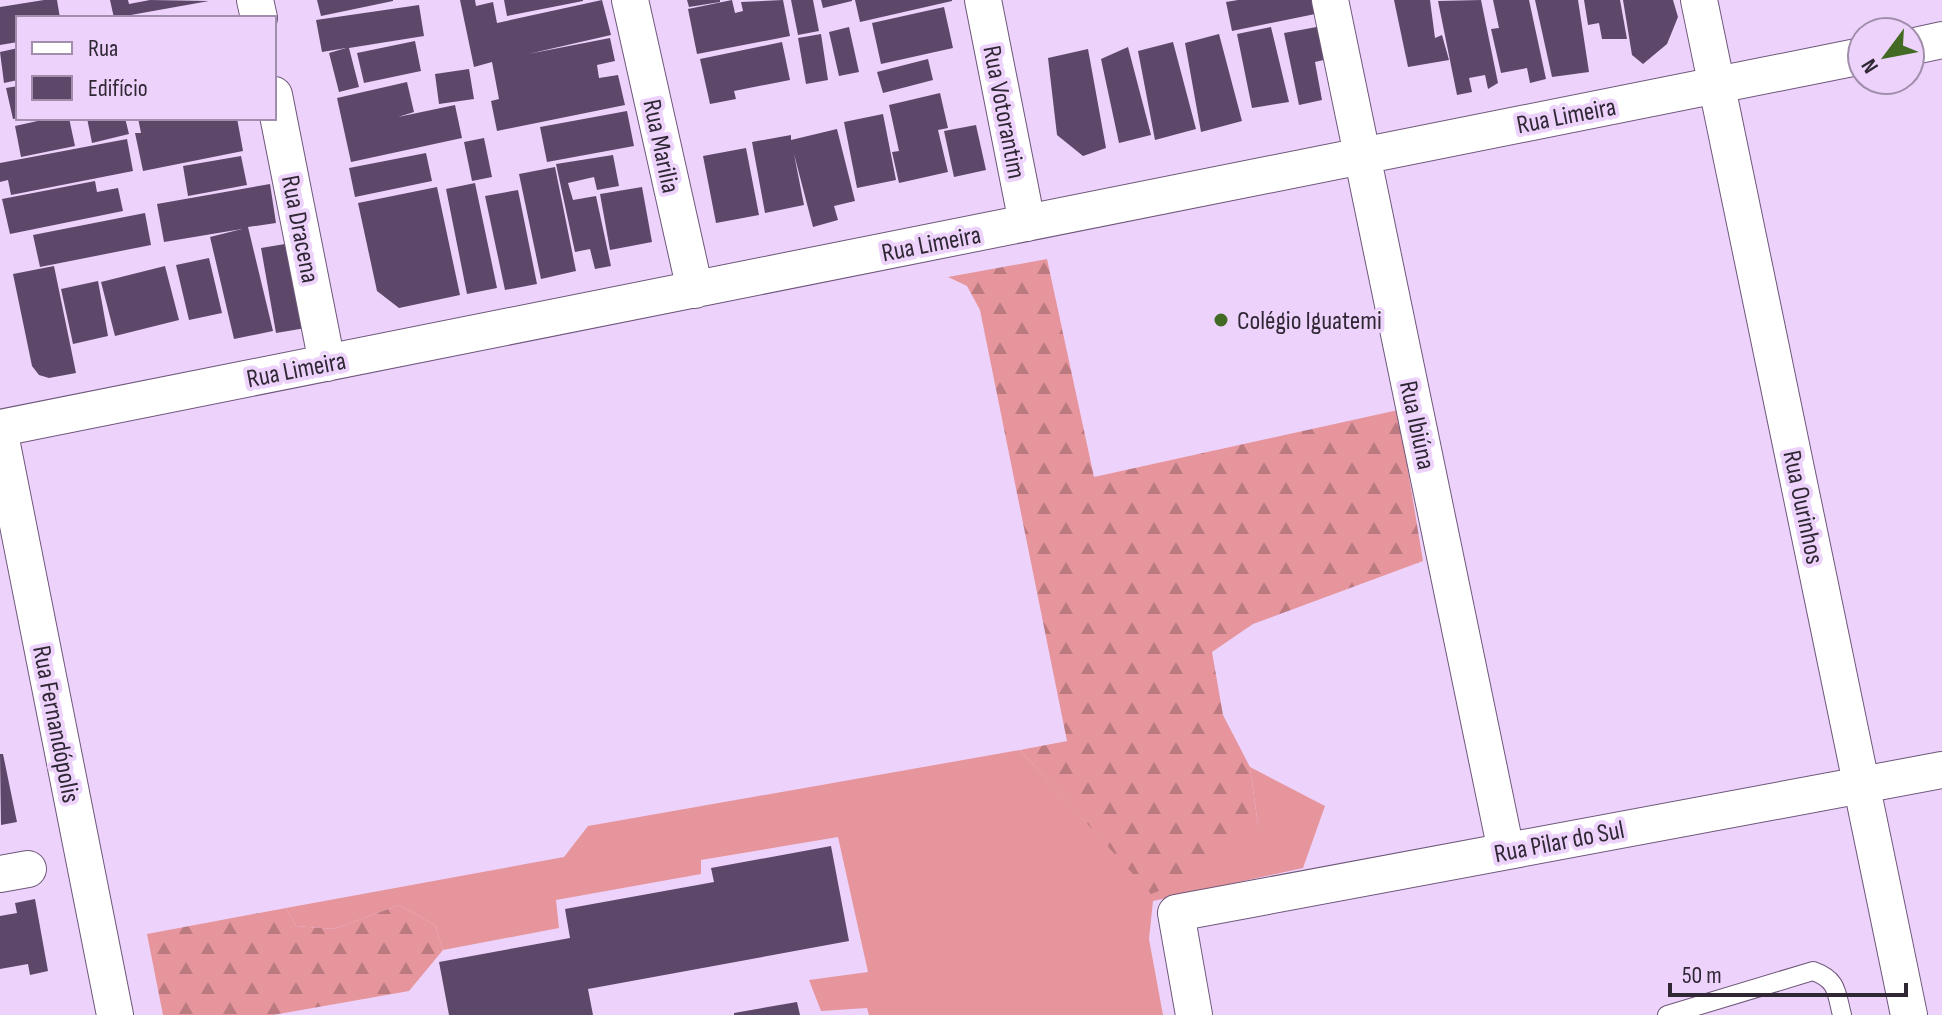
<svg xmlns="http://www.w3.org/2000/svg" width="1942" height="1015" font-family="'Sofia Sans Condensed',sans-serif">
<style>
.grass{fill:#e6959c}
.forest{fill:url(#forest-firs)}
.building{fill:#5e4869}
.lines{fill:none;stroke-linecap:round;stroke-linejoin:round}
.lane-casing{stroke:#6e5779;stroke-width:20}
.street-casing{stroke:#6e5779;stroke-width:38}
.lane{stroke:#fff;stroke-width:18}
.street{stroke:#fff;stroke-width:36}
.poi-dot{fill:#426a25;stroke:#edd3fb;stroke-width:3}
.labels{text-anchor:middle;stroke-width:8;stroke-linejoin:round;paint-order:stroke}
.street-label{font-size:26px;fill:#302735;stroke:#edd3fb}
.poi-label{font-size:26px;fill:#302735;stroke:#edd3fb;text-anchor:start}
</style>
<defs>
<pattern id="forest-firs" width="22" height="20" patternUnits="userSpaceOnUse" patternTransform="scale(2)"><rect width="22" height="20" fill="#e6959c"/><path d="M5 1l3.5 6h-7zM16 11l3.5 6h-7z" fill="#bb7a80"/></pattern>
</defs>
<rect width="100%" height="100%" fill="#edd3fb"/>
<!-- grass -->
<path class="grass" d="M1020 750 1151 893 1258 825 1250 767 1325 806 1303 868 1153 901 1149 939 1163 1015H869L867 1008 821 1011 809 980 868 972 838 837 701 860V874L556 900 559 928 443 950 435 925 399 905 334 929 296 926 286 908 564 857 588 826Z"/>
<!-- forest -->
<path class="forest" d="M1047 259 1094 477 1398 410 1423 561 1253 624 1212 652 1223 715 1250 767 1258 825 1199 876 1151 894 1020 750 1067 741 980 310 967 286 948 277Z
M399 905 435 925 443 950 409 991 273 1015H163L147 934 286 908 296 926 334 929Z"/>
<!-- building -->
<path class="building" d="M44 0H57L60 18H18V42L0 45V7Z
M110 0H128L129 4 150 0 209 1 114 18Z
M317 0H393V1L321 16Z
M460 0H475L476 6 493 2 497 23 602 0 611 35 528 54 610 38 615 61 597 65 599 78 618 75 625 105 497 131 491 101 499 99 492 62 474 67Z
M504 0H583V1L507 16Z
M687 0H720V2L689 7Z
M732 0 735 13 743 11 741 2 783 0 790 36 697 54 688 9Z
M791 0H813L819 31 798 35Z
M821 0H852V1L823 8Z
M855 0H952V1L860 22Z
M1238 0H1318L1320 13 1232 31 1226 2Z
M1394 0H1430L1435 38 1442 35 1449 60 1408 67Z
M1481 0 1498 83 1488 89 1485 75 1469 78 1472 92 1457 95 1438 1Z
M1493 0H1529L1546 79 1530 83 1527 68 1501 73 1491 29 1499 28Z
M1535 0H1578L1589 72 1552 77Z
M1584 0H1620L1627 39H1602L1599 23 1588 25Z
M1623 0H1673L1678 17 1667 44 1643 64 1632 55Z
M419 5 424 36 349 48 359 87 339 92 329 53 346 48 322 52 316 20Z
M944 7 953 48 881 64 872 23Z
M1322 26 1328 59 1315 62 1322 100 1299 105 1284 33Z
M849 27 859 72 839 76 829 32Z
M1271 27 1289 102 1252 108 1237 34Z
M821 34 828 80 806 84 798 38Z
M1219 34 1242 121 1201 132 1185 43Z
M415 41 421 71 364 83 357 53Z
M782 42 790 80 734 91 736 99 710 104 700 59Z
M1173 42 1196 129 1155 140 1138 51Z
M1128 47 1151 135 1119 143 1101 59Z
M18 48V80L4 83 0 52Z
M1088 49 1106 148 1083 156 1057 135 1048 58Z
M928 59 933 80 883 93 877 72Z
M469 69 474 99 439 104 435 74Z
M407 82 414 112 398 117 455 105 462 138 351 162 337 98Z
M18 86V118L13 119 6 88Z
M940 93 948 128 938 130 948 172 899 183 892 152 899 151 889 105Z
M627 111 634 146 547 162 540 127Z
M883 114 896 180 857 188 844 122Z
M51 118H69L75 146 21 157 15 126Z
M87 118H125L129 134 92 143Z
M138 118H237L243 151 143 171 135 133H141Z
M976 125 986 170 954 177 944 131Z
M837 129 855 201 834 206 838 220 813 227 794 154 804 205 765 213 752 142 791 135V140Z
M484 138 492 177 472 181 464 142Z
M127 139 133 171 11 195 8 180 0 182V163Z
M746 148 759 215 716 223 703 156Z
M426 153 432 181 355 197 349 168Z
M613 155 619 186 597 190 594 177 568 183 573 200 596 196 611 266 595 269 590 249 575 252 556 164Z
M241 156 247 185 188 196 183 166Z
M555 167 576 271 541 279 519 174Z
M95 181 97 192 118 188 123 211 10 234 2 199Z
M475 183 497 288 467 294 446 189Z
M270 184 276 223 248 227 273 331 234 339 210 237 242 229 164 242 157 204Z
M437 187 460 295 399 308 377 291 358 203Z
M642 187 652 242 610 250 600 194Z
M518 190 537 284 505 290 485 196Z
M145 213 151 245 40 267 33 235Z
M291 243 306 328 276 333 261 248Z
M209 258 222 313 189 320 176 265Z
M54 266 76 373 49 378 39 375 32 366 13 274Z
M165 266 179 320 115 336 101 282Z
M98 281 108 336 73 344 61 289Z
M0 754H3L17 822 1 825Z
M831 846 849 941 588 989 593 1015H449L439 962 570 938 565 909 714 882 711 868Z
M35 899 48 971 30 975 28 964 0 969V916L17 913 15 903Z
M797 1002 800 1015H734V1013Z"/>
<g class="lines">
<!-- lane casing -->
<g class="lane-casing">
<path id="lane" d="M1667 1015 1813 971C1838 980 1836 992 1842 1015"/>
</g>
<!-- street casing -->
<g class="street-casing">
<path id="street" d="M255 0 259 18
M630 0 695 290
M983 0 1027 223
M1330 0 1506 851
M1699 0 1909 1015
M1910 47 1942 40
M274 95 327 363
M0 428 1862 56
M0 434 115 1015
M0 874 28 869
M1194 1015 1176 913 1942 770"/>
</g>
<!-- lane -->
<use href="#lane" class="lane"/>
<!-- street -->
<use href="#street" class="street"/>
</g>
<!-- markers -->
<circle class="poi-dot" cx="1221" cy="320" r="8"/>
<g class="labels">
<!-- street labels -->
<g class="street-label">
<text transform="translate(1005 112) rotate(79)" y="9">Rua Votorantim</text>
<text transform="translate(1566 115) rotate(-11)" y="9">Rua Limeira</text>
<text transform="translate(662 146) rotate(78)" y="9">Rua Marilia</text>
<text transform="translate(301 229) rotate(79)" y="9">Rua Dracena</text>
<text transform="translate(931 243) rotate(-11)" y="9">Rua Limeira</text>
<text transform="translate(296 369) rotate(-11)" y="9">Rua Limeira</text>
<text transform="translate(1418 425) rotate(78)" y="9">Rua Ibiúna</text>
<text transform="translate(1804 507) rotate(78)" y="9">Rua Ourinhos</text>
<text transform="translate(57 724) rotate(79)" y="9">Rua Fernandópolis</text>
<text transform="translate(1559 841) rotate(-11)" y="9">Rua Pilar do Sul</text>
</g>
<!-- poi labels -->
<g class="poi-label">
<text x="1237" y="329">Colégio Iguatemi</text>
</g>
</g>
<!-- legend -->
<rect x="16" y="16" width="260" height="104" fill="#edd3fb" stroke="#a18eac" stroke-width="2"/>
<rect x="32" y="42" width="40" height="12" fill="#ffffff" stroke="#a18eac" stroke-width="2"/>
<text x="88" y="56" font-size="24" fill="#302735">Rua</text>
<rect x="32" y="76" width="40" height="24" fill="#5e4869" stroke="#a18eac" stroke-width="2"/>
<text x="88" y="96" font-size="24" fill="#302735">Edifício</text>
<!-- north arrow -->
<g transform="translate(1886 56) rotate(238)"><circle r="38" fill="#edd3fb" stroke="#a18eac" stroke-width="2"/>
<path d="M0-6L14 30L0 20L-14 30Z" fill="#426a25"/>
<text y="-12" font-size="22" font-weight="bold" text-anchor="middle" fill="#302735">N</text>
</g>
<!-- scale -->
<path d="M1670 983v12h236v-12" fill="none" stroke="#302735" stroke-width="4"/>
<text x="1682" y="983" font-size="24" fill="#302735" stroke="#edd3fb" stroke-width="6" paint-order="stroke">50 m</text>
</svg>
